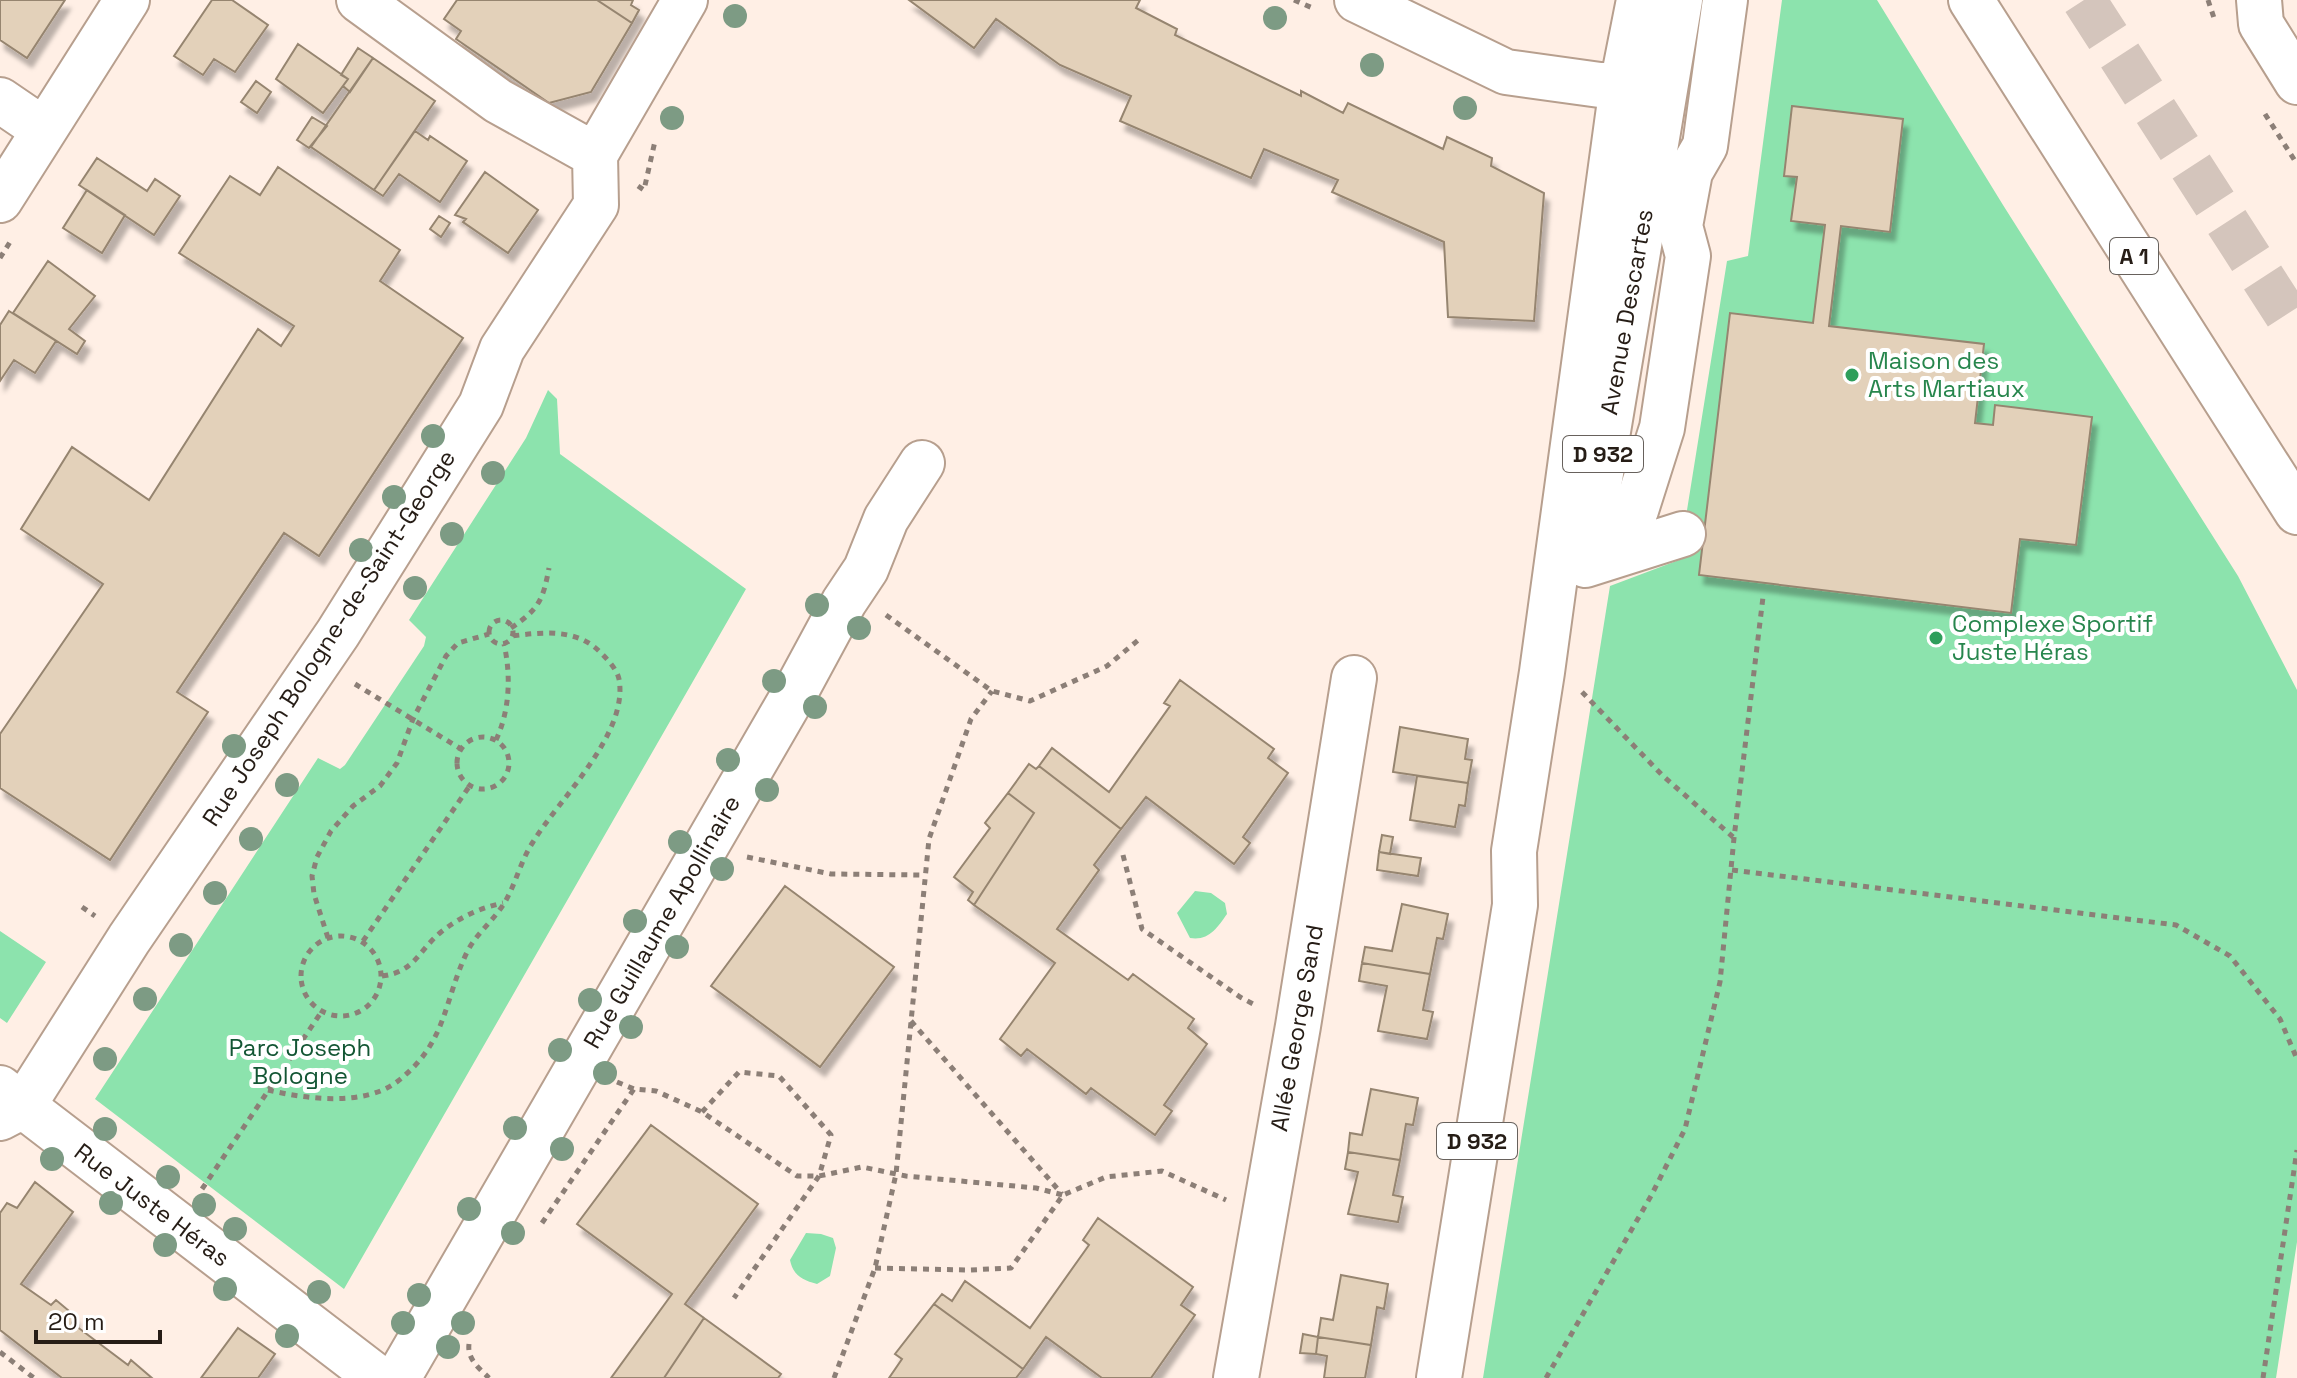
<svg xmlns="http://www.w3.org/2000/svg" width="2297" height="1378" font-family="'Space Grotesk',sans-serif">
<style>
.green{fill:#8ce3ad}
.building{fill:#e3d1ba;stroke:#968570;stroke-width:2;filter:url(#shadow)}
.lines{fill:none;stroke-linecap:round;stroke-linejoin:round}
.highway-tunnel{stroke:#d4c5bc;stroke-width:44;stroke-dasharray:44 22;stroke-linecap:butt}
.minor-casing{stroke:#b79f8e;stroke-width:48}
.major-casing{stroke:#b79f8e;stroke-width:48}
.highway-casing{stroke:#b79f8e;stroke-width:48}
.path{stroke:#8c7f77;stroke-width:5;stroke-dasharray:6 6;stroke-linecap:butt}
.minor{stroke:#fff;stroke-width:44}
.major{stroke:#fff;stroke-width:44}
.highway{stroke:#fff;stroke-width:44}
.tree{fill:#7d9b84}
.leisure-dot{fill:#2e9e5b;stroke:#fff;stroke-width:3}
.labels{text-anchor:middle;stroke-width:8;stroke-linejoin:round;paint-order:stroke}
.shield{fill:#fff;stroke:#67615c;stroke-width:2}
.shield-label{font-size:22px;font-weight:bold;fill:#261d16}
.street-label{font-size:24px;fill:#261d16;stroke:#fff}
.leisure-label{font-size:24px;fill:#27864d;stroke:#fff;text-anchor:start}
.park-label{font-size:24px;fill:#135634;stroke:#fff}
</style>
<defs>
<filter id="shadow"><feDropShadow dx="5" dy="9" stdDeviation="2" flood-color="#0004"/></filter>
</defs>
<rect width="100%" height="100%" fill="#ffefe5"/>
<!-- green -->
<path class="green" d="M1782 0H1877L2003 205 2238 576 2297 690V1242L2276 1378H1483L1610 586 1679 560 1727 261 1748 256Z
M548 390 557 399 560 454 746 589 344 1289 95 1099 318 758 340 769 345 765 424 646 426 637 409 620 526 438Z
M1195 891 1211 893 1225 903 1227 914C1217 928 1209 941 1190 938L1177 913Z
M0 931 46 962 7 1023 0 1018Z
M806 1233 821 1234 833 1238 836 1248 830 1276 817 1284C802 1280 793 1275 790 1260Z"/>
<!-- building -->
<path class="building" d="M0 0H65L27 58 0 40Z
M212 0H232L268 25 235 72 214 59 203 75 174 56Z
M457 0H597L632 23 591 92 549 103 456 39 461 31 444 19Z
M597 0H633L631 5 639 10 632 23Z
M909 0H1140L1136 8 1177 29 1175 35 1301 96V91L1343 113 1348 103 1443 149 1447 137 1492 158 1491 166 1544 193 1534 321 1448 317 1444 242 1332 192 1338 180 1264 149 1251 178 1120 121 1131 96 1060 65 996 19 974 48Z
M298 44 348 79 323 113 276 79Z
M358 48 373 58 350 92 343 86 348 79 341 75Z
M373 58 435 101 374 190 311 147Z
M256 81 271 92 257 113 241 102Z
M1792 106 1903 119 1890 232 1841 226 1829 326 1984 344 1975 423 1993 425 1995 405 2092 417 2076 545 2020 539 2011 613 1699 575 1730 313 1813 323 1825 225 1791 221 1797 177 1784 176Z
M312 117 327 126 309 148 297 140Z
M415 131 428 140 430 136 467 161 440 202 399 174 383 196 374 190Z
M97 158 147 191 155 179 180 196 154 235 79 185Z
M278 167 400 250 380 281 463 338 319 556 284 533 177 692 208 712 110 860 0 788V734L103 584 21 529 72 447 149 500 258 329 281 346 294 326 179 253 230 176 260 195Z
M485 172 538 210 508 253 463 222 466 219 455 215Z
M87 190 125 215 102 253 63 228Z
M439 216 450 223 441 237 430 229Z
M48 261 95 296 69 329 85 341 77 354 13 313Z
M9 311 56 341 35 373 14 360 0 381V325Z
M1180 680 1274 749 1268 758 1288 773 1243 837 1250 843 1234 864 1146 797 1121 829 1039 766 1052 748 1109 792 1170 706 1164 703Z
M1400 727 1468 739 1465 759 1472 760 1468 783 1393 772Z
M1029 764 1036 769 1039 766 1121 829 1094 865 1099 870 1057 929 1128 980 1133 974 1194 1019 1188 1028 1207 1044 1164 1105 1172 1111 1155 1135 1091 1088 1086 1094 1027 1049 1021 1056 1000 1039 1055 963 974 905 1034 813 1008 793Z
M1417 776 1468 783 1465 806 1459 805 1455 827 1410 820Z
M1008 793 1034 813 974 905 968 900 973 892 954 877 990 828 985 823Z
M1382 835 1393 837 1390 854 1379 852Z
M1379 852 1421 858 1418 876 1377 870Z
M785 886 894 967 820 1067 711 986Z
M1402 904 1448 914 1443 939 1437 938 1430 974 1362 963 1365 947 1392 951Z
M1362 963 1430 974 1423 1010 1433 1012 1427 1039 1378 1031 1387 986 1359 981Z
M1371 1089 1418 1098 1413 1125 1406 1124 1400 1160 1348 1152 1350 1133 1362 1135Z
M651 1125 758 1204 685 1304 704 1318 664 1378H611L672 1294 577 1224Z
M1348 1152 1400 1160 1393 1195 1403 1197 1398 1222 1348 1214 1358 1172 1345 1169Z
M35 1182 73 1212 21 1284 51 1305 56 1300 75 1316 72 1323 128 1365 131 1360 152 1378H62L0 1330V1213L7 1203 17 1208Z
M1098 1218 1193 1287 1181 1305 1195 1315 1151 1378H1102L1046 1337 1023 1369 934 1304 942 1294 952 1301 965 1281 1030 1328 1089 1245 1083 1240Z
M1341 1275 1388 1284 1384 1309 1377 1307 1371 1345 1318 1337 1321 1318 1333 1320Z
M934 1304 1023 1369 1016 1378H889L902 1359 895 1354Z
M704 1318 781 1374 778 1378H664Z
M238 1328 275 1354 258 1378H201Z
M1303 1334 1318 1337 1316 1354 1300 1353Z
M1318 1337 1371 1345 1365 1378H1324L1327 1356 1316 1354Z"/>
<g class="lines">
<!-- highway-tunnel -->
<path class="highway-tunnel" d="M2084 0 2297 331"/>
<!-- minor casing -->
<g class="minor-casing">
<path id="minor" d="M359 0 498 101 595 155
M1357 0 1506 72 1600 85H1661
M2259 0 2261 24 2297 82
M0 100 44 130
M595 155 685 0
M0 200 127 0
M1591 531 1636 510 1662 428 1688 256 1680 226 1690 172 1705 146 1725 0
M1585 565 1683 534
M0 1088 23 1106 129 939 338 633 481 405 502 349 596 205 595 155
M0 1118 23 1106 378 1378
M398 1378 797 689 844 602 866 569 886 519 922 463
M1236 1378 1298 1026 1354 678"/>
</g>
<!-- major casing -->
<g class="major-casing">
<path id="major" d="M1588 551 1680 0
M1439 1378 1515 905 1514 851 1542 672 1622 86 1639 0"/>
</g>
<!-- highway casing -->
<g class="highway-casing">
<path id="highway" d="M1971 0 2297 512"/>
</g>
<!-- path -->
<path class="path" d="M1294 0 1315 9
M2208 0 2215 21
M2265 114 2297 164
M638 186 644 190 655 141
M0 258 10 242
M886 615 992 691 1030 701 1107 666 1142 637
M489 632a12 12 0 1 1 24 0a12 12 0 1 1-24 0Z
M511 628C539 609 543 600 549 568
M355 684 461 749
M1582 692 1663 776 1733 837
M457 763a26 26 0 1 1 52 0a26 26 0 1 1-52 0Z
M496 740C510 710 511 675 504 644
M1123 855 1142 929 1240 997 1257 1006
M747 857 831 874 924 875
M1732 870 2176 925 2230 956 2280 1019 2297 1059
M82 907 95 916
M301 976a40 40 0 1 1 80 0a40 40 0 1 1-80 0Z
M328 938 314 894 312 876 317 857 331 831 353 806 380 786 397 763 413 719 446 656 458 643 489 634
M363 941 471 784
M382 976C415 972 418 951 441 932 460 917 480 908 503 903
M911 1021 1062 1194
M617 1082 634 1089 656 1091 702 1112 797 1176H819L862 1167 906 1176 1036 1188 1063 1195
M268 1090C306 1099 365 1107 398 1081 448 1042 443 1001 468 950 478 932 495 919 505 902 516 883 521 860 533 842 559 799 629 734 619 679 617 670 609 661 602 654 578 628 544 632 512 636
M702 1112 739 1072 779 1076 831 1135 819 1176 734 1298
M202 1189 322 1011
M542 1223 634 1089
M875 1268 970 1270 1011 1268 1063 1195 1106 1177 1162 1171 1226 1200
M469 1344C467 1359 479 1368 489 1378
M0 1352 34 1378
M834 1378 875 1268 896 1174 929 839 971 719 992 691
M1546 1378 1651 1196 1685 1129 1720 982 1734 838 1763 597
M2263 1378 2297 1150"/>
<!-- minor -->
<use href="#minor" class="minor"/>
<!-- major -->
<use href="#major" class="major"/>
<!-- highway -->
<use href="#highway" class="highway"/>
</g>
<!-- trees -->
<g class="tree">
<circle cx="735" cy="16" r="12"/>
<circle cx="1275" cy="18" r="12"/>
<circle cx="1372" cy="65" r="12"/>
<circle cx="1465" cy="108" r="12"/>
<circle cx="672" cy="118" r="12"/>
<circle cx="433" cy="436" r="12"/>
<circle cx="493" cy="473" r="12"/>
<circle cx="394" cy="497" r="12"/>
<circle cx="452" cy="534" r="12"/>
<circle cx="361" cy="550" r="12"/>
<circle cx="415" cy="588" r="12"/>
<circle cx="817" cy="605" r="12"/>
<circle cx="859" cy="628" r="12"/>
<circle cx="774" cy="681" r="12"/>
<circle cx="815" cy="707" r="12"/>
<circle cx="234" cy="746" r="12"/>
<circle cx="728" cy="760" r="12"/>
<circle cx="287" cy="785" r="12"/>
<circle cx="767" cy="790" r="12"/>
<circle cx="251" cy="839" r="12"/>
<circle cx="680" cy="842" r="12"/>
<circle cx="722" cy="869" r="12"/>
<circle cx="215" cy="893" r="12"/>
<circle cx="635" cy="921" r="12"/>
<circle cx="181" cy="945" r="12"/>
<circle cx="677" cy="947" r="12"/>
<circle cx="145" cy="999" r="12"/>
<circle cx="590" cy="1000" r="12"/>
<circle cx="631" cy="1027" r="12"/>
<circle cx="560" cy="1050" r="12"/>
<circle cx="105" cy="1059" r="12"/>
<circle cx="605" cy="1073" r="12"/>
<circle cx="515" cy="1128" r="12"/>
<circle cx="105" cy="1129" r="12"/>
<circle cx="562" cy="1149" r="12"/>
<circle cx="52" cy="1159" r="12"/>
<circle cx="168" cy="1177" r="12"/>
<circle cx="111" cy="1203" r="12"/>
<circle cx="204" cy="1205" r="12"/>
<circle cx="469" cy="1209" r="12"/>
<circle cx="235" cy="1229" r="12"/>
<circle cx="513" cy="1233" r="12"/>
<circle cx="165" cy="1245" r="12"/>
<circle cx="225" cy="1289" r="12"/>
<circle cx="319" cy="1292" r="12"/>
<circle cx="419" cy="1295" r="12"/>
<circle cx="403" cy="1323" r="12"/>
<circle cx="463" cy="1323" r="12"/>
<circle cx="287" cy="1336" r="12"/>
<circle cx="448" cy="1347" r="12"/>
</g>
<!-- markers -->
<g class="leisure-dot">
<circle cx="1852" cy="375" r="8"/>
<circle cx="1936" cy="638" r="8"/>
</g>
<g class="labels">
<!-- shield labels -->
<g class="shield">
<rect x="2110" y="238" width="48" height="36" rx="6"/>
<rect x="1563" y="436" width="80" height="36" rx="6"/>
<rect x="1437" y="1123" width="80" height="36" rx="6"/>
</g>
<g class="shield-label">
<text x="2134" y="264">A 1</text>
<text x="1603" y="462">D 932</text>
<text x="1477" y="1149">D 932</text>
</g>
<!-- street labels -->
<g class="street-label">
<text transform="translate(1627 312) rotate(-80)" y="8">Avenue Descartes</text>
<text transform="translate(329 638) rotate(-57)" y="8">Rue Joseph Bologne-de-Saint-George</text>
<text transform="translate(662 922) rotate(-60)" y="8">Rue Guillaume Apollinaire</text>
<text transform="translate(1297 1028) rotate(-80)" y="8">Allée George Sand</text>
<text transform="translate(152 1205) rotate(37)" y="8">Rue Juste Héras</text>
</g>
<!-- leisure labels -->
<g class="leisure-label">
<text x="1868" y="369">Maison des<tspan x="1868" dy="28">Arts Martiaux</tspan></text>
<text x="1952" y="632">Complexe Sportif<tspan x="1952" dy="28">Juste Héras</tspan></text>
</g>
<!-- park labels -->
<g class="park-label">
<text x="300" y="1056">Parc Joseph<tspan x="300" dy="28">Bologne</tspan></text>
</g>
</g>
<!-- scale -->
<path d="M36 1330v12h124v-12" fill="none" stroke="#261d16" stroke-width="4"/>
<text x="48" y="1330" font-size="24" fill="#261d16" stroke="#ffffff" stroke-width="6" paint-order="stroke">20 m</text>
</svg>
